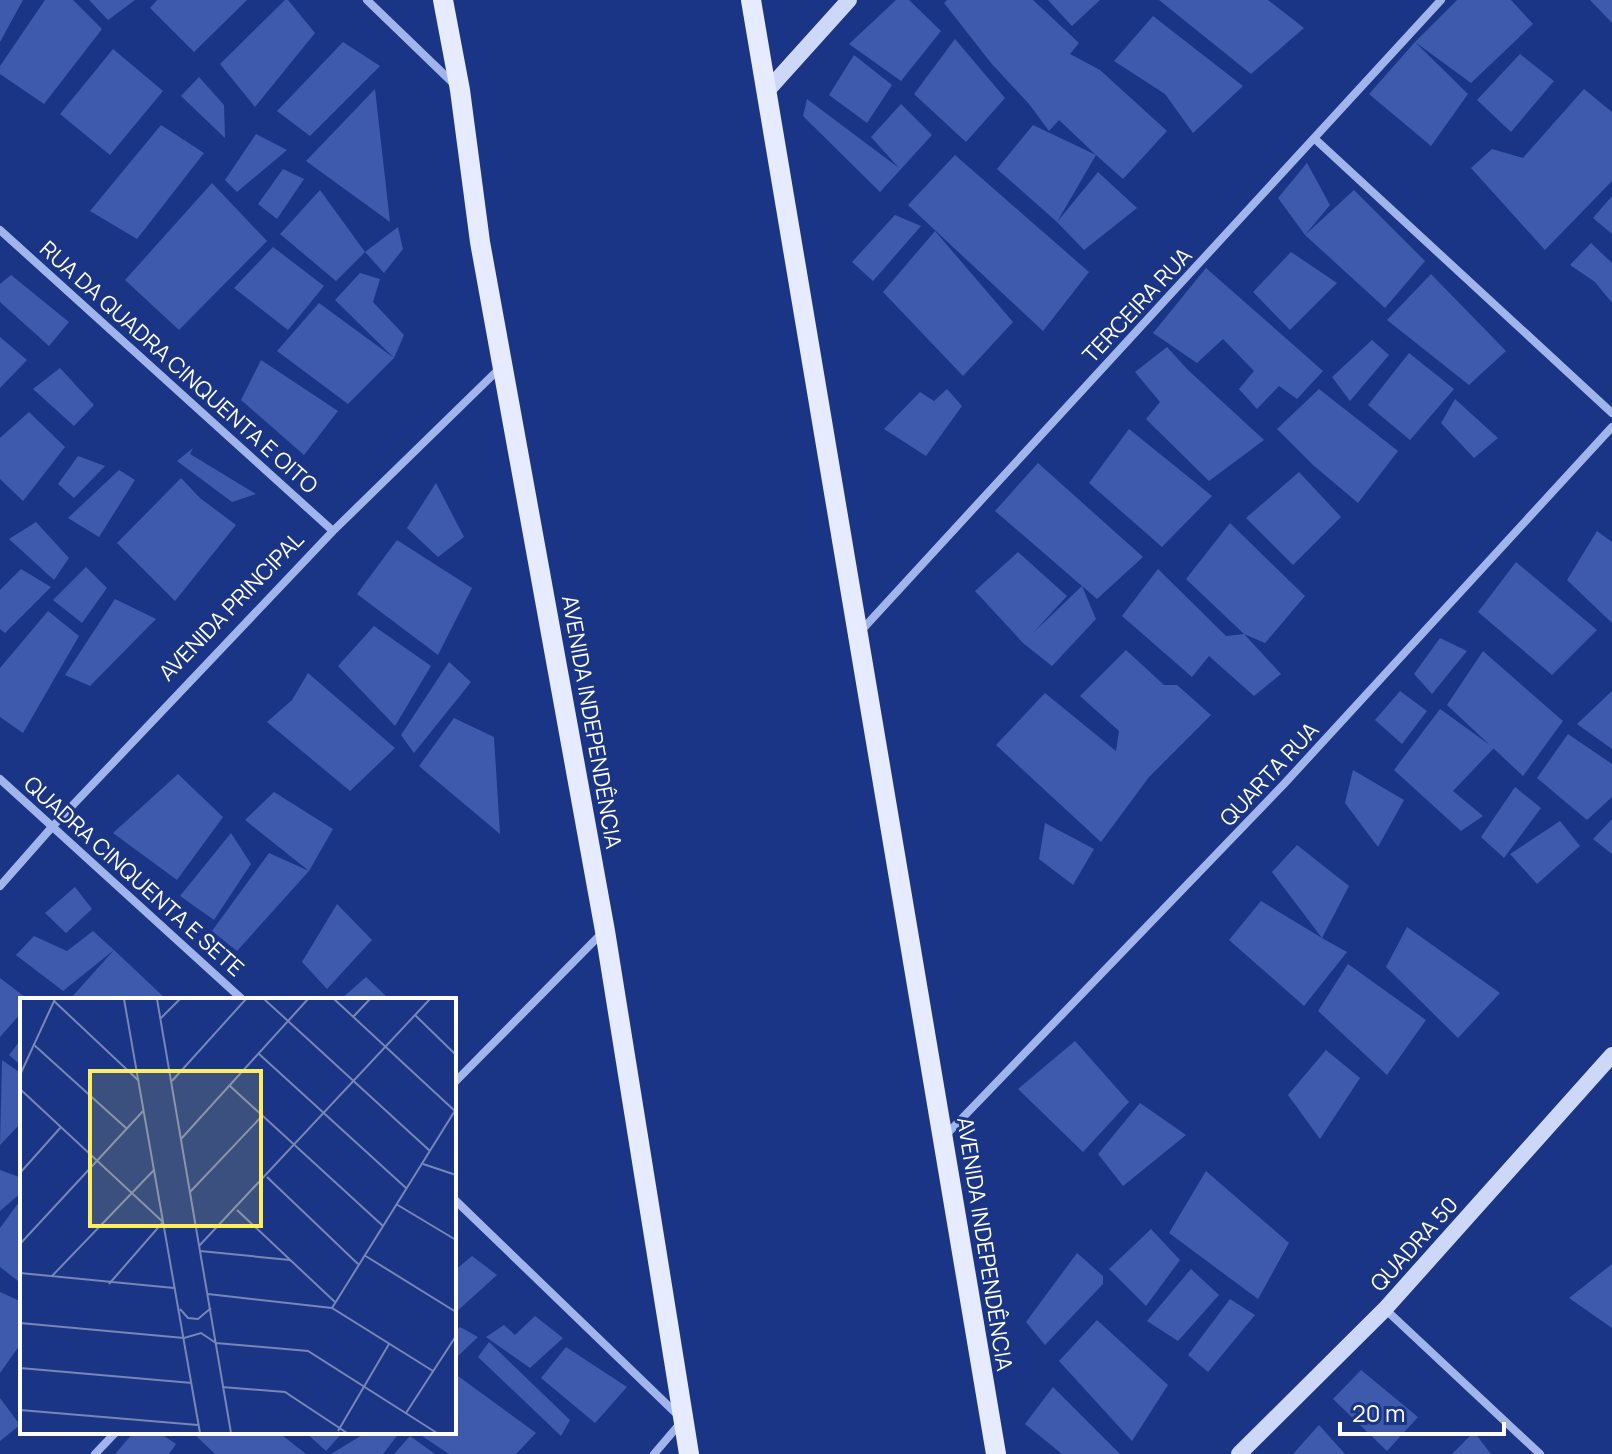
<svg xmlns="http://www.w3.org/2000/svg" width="1612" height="1454" font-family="Manrope,sans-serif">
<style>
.building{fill:#3e5aad}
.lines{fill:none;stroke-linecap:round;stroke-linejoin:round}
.street{stroke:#a1b5ec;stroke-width:8}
.secondary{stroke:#cdd8f9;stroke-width:16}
.primary{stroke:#e6ebff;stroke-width:20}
.labels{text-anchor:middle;stroke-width:6;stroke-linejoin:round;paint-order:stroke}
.street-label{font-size:22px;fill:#fff;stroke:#1a3586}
.inset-road{fill:none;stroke:#7686b6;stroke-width:2}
.view{fill:#feee5d;fill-opacity:0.15;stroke:#feee5d;stroke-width:4}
.inset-edge{fill:none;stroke:#fff;stroke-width:4}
</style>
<rect width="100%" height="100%" fill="#1a3586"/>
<!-- building -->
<path class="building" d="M0 0H23L0 42Z
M45 0H73L102 29 44 104 0 74V66Z
M89 0H135L108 20Z
M157 0H247L194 52 150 8Z
M285 0H288L315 33 255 107 220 64Z
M896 0H909L941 31 901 81 849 44Z
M947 0H1033L1079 43 1070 54 1100 70 1167 131 1123 179 1096 155 1057 222 1098 172 1137 208 1084 250 1057 222 997 169 1033 125 1096 155 1059 120 1049 131 1029 104 991 63 944 3Z
M1048 0H1100L1072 26Z
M1159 0H1268L1304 28 1251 74Z
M1457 0H1511L1533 24 1471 83 1415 42 1468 94 1431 146 1369 94 1415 42Z
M1590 0H1612V23Z
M1153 16 1243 86 1193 133 1165 94 1114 61Z
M955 39 1005 98 966 142 914 94Z
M343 42 380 66 310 136 277 111Z
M113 49 163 91 110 155 60 114Z
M1520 54 1554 81 1511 132 1477 100Z
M854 55 892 85 867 123 829 95Z
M199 77 224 105 225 138 181 96Z
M375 89 390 222 306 161Z
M1584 89 1612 112V181L1545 250 1471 168 1492 149 1523 158Z
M807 99 899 168 871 137 901 104 932 135 880 192 803 116Z
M161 125 204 153 137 239 90 211Z
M256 134 287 150 237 192 225 180Z
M955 155 1089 272 1043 331 908 205Z
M1307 163 1330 205 1305 235 1354 190 1425 261 1385 308 1305 235 1278 198Z
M283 169 304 179 277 219 258 204Z
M212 183 267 241 179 330 125 280Z
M320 190 365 252 336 281 280 234Z
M1612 196V234L1593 218Z
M895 215 921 226 873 281 852 262Z
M398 227 403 249 384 273 365 252Z
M935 231 1013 322 963 376 883 292Z
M1591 243 1612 263V303L1595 282 1570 265Z
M273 247 324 286 288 330 234 288Z
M1291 252 1337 283 1290 330 1253 292Z
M1206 268 1323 371 1297 399 1279 386 1257 409 1239 389 1254 371 1223 339 1197 363 1153 333Z
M360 273 380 279 373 302 404 335 394 358 348 404 277 351 319 303 394 358 335 300Z
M1431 274 1506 351 1469 385 1387 320Z
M11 275 69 322 49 346 0 302V284Z
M0 337 27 360 0 388Z
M1372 340 1389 355 1350 401 1332 377Z
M1167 347 1188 370 1264 440 1209 481 1146 419 1160 402 1135 372Z
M1409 353 1454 389 1410 440 1368 405Z
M261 360 338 411 304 455 241 400Z
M60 368 94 405 74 426 33 389Z
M947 389 962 406 926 456 884 429 920 392 934 401Z
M1319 389 1398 451 1358 503 1313 465 1277 429Z
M1455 399 1498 438 1474 458 1441 423Z
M29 412 65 447 23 501 0 479V438Z
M1129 429 1212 496 1162 547 1089 483Z
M193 448 190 454 256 494 232 502 177 461Z
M78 456 105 466 74 498 58 484Z
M1038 463 1143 557 1097 599 1082 586 1096 619 1052 666 1023 643 975 591 1018 552 1067 596 1033 633 1082 586 995 511Z
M119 470 135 480 99 537 68 518Z
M1299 472 1341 517 1293 565 1246 518Z
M181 478 200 498 236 525 175 601 117 543Z
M436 483 464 537 438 557 407 528Z
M36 522 69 558 54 580 9 539Z
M1230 523 1305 596 1265 643 1244 634 1186 579Z
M1597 531 1612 542V623L1567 580Z
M397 540 472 588 438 655 357 594Z
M1516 562 1597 630 1552 675 1478 612Z
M86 567 107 588 82 623 53 600Z
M21 569 51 587 5 633 0 629V590Z
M1158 569 1226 636 1244 634 1281 674 1254 696 1209 656 1192 677 1122 616Z
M115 599 156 619 90 686 65 675Z
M48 611 79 636 23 733 0 717V668Z
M374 626 431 666 395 726 338 666Z
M1440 638 1467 651 1432 694 1414 674Z
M1126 650 1164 685H1177L1211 715 1149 777 1101 842 996 745 1045 693 1116 751 1119 731 1080 696Z
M1483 651 1563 721 1523 776 1447 705Z
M449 662 471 682 414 753 401 735Z
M308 673 395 748 350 791 267 722 292 700Z
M1400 691 1427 711 1402 744 1375 720Z
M1612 691V749L1577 724Z
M1440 709 1494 748 1453 791 1483 816 1461 831 1394 770Z
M454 718 494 737 500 834 419 766Z
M1568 734 1612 764V797L1587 820 1537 778Z
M1353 770 1404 800 1378 847 1345 803Z
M178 774 223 817 177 880 113 833Z
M1515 787 1541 808 1504 858 1481 837Z
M274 792 333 829 309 871 237 951 212 931 269 853 309 871 245 820Z
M1612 819V854L1593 839Z
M1560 821 1580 846 1537 884 1510 854Z
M1045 823 1094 849 1073 885 1039 859Z
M231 833 251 864 214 920 180 896Z
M1297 845 1349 886 1322 938 1347 952 1304 1006 1229 940 1261 901 1322 938 1272 872Z
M75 887 92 909 66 933 45 913Z
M337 904 372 940 327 989 302 962Z
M1407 927 1500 993 1458 1038 1386 967Z
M93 931 114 950 167 1000 71 998 114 950 63 991 16 955 34 936 67 951Z
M1348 964 1426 1020 1387 1075 1318 1011Z
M366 977 390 1000H340Z
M0 978 29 1000H22V1012L0 1037Z
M22 1038V1066L9 1055Z
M1075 1041 1129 1102 1083 1152 1018 1089Z
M1326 1050 1360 1078 1320 1139 1288 1095Z
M2 1060 22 1074V1122L0 1145Z
M1140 1103 1186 1135 1123 1186 1098 1154Z
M0 1170 22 1178V1192L0 1211Z
M1206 1171 1289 1243 1258 1299 1169 1233Z
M22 1198V1284L0 1267V1228Z
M1151 1229 1180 1260 1146 1306 1109 1269Z
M1077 1253 1103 1276V1284L1045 1345 1026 1322Z
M472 1256 497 1275 454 1314V1271Z
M1612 1264V1328L1569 1298Z
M1191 1269 1219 1295 1178 1341 1147 1321Z
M0 1292 22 1302V1342L0 1373Z
M1230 1299 1255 1315 1208 1372 1188 1355Z
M535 1316 563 1338 530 1368 486 1337 504 1325 515 1335Z
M1097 1320 1168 1385 1132 1441 1059 1361Z
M460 1327 478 1337 458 1356 454 1352V1332Z
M489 1342 570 1420 561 1436 478 1357Z
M566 1347 627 1387 595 1423 541 1378Z
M1361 1370 1418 1417 1387 1451 1333 1399Z
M458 1376 536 1433 516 1454H449L416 1432H454V1383Z
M1053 1387 1120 1454H1062L1025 1424Z
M0 1398 20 1425 0 1441Z
M1319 1425 1345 1454H1293Z
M134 1432H158L176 1444 169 1454H115Z
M192 1432H278L306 1454H215Z
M305 1432H343L326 1451Z
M367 1432H400L383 1454H331Z
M1474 1432 1491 1454H1452Z
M410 1436 435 1454H394Z"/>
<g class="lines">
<!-- street -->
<path class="street" d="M367 0 454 84
M1315 139 1612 413
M0 230 333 531
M859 633 1441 0
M0 779 243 1000
M0 886 52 827 333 531 500 368
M454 1083 601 934
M944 1137 1284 784 1612 427
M454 1199 683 1420 654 1454
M1385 1309 1540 1454
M95 1454 116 1432"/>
<!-- secondary -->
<path class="secondary" d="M767 91 849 0
M1239 1454 1385 1309 1612 1055"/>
<!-- primary -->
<path class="primary" d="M443 0 460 90 480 242 605 931 689 1454
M751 0 996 1454"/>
</g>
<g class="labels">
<!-- street labels -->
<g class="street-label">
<text transform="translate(1137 305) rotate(-47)" y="8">TERCEIRA RUA</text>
<text transform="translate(179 367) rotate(42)" y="8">RUA DA QUADRA CINQUENTA E OITO</text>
<text transform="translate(231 606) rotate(-46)" y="8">AVENIDA PRINCIPAL</text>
<text transform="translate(592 722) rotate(80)" y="8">AVENIDA INDEPENDÊNCIA</text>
<text transform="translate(1269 774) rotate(-47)" y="8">QUARTA RUA</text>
<text transform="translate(134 876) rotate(42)" y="8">QUADRA CINQUENTA E SETE</text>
<text transform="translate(985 1244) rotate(81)" y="8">AVENIDA INDEPENDÊNCIA</text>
<text transform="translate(1414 1244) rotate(-48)" y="8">QUADRA 50</text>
</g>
</g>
<!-- overview -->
<g transform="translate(20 998)">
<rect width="436" height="436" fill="#1a3586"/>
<path class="inset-road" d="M104 1 180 435M137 1 211 435M244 1 410 153M314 1 436 114M34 3 119 83M395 17 436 57M333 19 350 1M140 21 160 1M13 46 106 130M239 56 386 190M0 77 35 1M152 83 226 1M210 88 363 228M0 91 143 224 89 286M161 141 288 1M403 166 436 177M0 175 41 129M247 179 338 266M170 194 242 118M376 206 436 242M217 212 315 304M0 246 124 112M179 248 410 1M180 253 270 262M344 257 436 314M0 275 154 290M32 278 134 172M188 296 312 310 413 373M312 310 436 111M160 311 168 320 178 321 191 310M0 325 164 340M164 340 181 335 196 345M196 345 288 353 417 435M0 370 172 385M202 389 265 394 327 435M0 412 178 427M386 415 436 338M318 433 369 346"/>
<path class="view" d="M70 73H241V228H70Z"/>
<rect width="436" height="436" class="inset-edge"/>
</g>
<!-- scale -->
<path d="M1340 1422v12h164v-12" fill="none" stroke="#ffffff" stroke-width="4"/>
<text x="1352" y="1422" font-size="24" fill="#ffffff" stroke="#1a3586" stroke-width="6" paint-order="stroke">20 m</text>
</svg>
